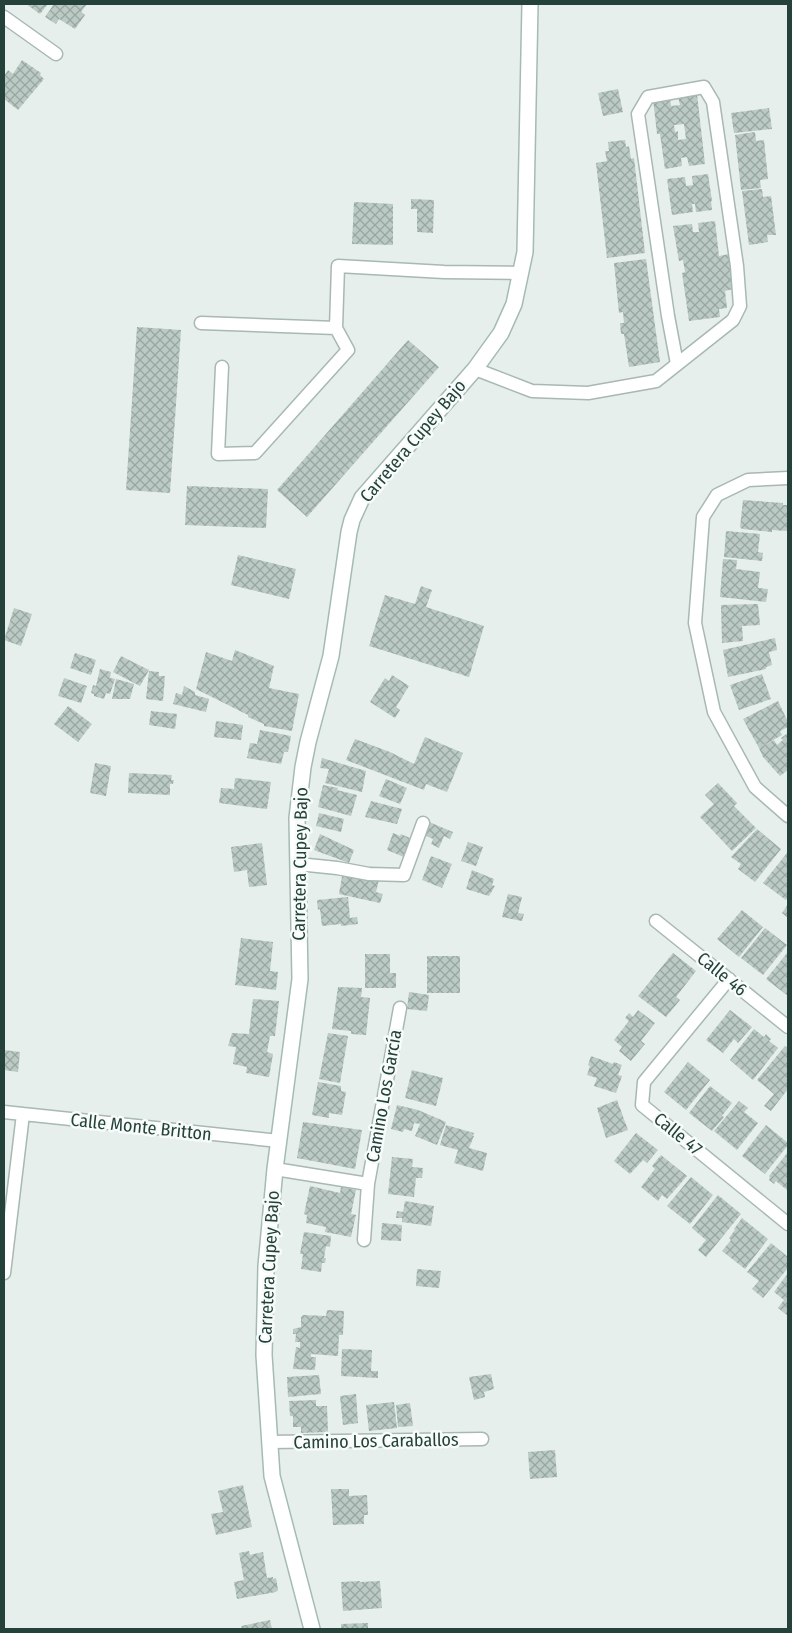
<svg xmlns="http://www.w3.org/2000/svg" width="792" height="1633" font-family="'Fira Sans Condensed',sans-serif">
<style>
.building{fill:url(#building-cross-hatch);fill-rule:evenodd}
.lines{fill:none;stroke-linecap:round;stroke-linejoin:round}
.street-casing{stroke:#a8b8b2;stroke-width:15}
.secondary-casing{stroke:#a4bbb3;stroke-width:18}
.street{stroke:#fff;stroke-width:12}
.secondary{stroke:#fff;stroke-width:15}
.labels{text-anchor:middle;stroke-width:5;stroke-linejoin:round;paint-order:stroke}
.street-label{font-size:18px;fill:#24423a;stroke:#f7fbf9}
</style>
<defs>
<pattern id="building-cross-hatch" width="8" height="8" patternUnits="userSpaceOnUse" patternTransform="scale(1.25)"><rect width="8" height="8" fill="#bbcac4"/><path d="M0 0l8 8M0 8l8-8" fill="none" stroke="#98a6a0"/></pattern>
</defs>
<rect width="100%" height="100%" fill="#e6efeb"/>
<!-- building -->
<path class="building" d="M26 4H48L40 14Z
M54 4H87L81 12 85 15 75 29 59 19 56 24 45 17Z
M22 60 41 73 40 75 44 79 18 110 4 99V76L8 70 13 74Z
M618 89 623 112 603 116 598 93Z
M697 94 705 164 689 166 687 157 681 158 682 166 665 169 660 134H657L653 99 670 97 671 106 680 105 678 96ZM684 124 686 139 678 140V131L675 132 674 125Z
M769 108 772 129 734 133 731 113Z
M755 132 756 141 764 140 768 179 760 180 761 188 741 190 735 135Z
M625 140 626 147 629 146 631 159 634 158 645 253 607 258 596 163 607 161 605 151H609L608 142Z
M708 174 712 201H711L712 210 696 212 695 204H692L693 212 672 215 667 179 685 177 686 186 693 185 692 176Z
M762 189 763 197 771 196 776 235H767L768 242 749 245 742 191Z
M411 199 434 200 433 233 417 232V209H411Z
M354 202 393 204V245L352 244Z
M715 221 719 256 729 254 733 289 725 291 727 308 719 309 720 317 689 321 682 273 685 272 683 260 679 261 673 226 692 224 693 232H699L698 223Z
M646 259 660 362 629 367 624 334H621L620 323H624L623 312 619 313 614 263Z
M137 327 181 330 170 493 126 490Z
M408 340 439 367 307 517 277 490Z
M187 486 268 489 266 528 185 525Z
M743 500 783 503V505H788L787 531 772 530V532L742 529 740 527Z
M726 531 760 534 758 552 763 553 762 561 724 557Z
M238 555 296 569 289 599 231 585Z
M723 559 737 560 736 569 760 572 758 588 768 589 766 602 720 597Z
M421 586 432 590 426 607 484 626 469 677 369 646 385 595 415 604Z
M758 604 760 625 742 626 743 641 722 643 721 605Z
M14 608 32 614 21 646 4 640Z
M775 638 777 650 769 652 772 665 766 667V669L728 677 723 650Z
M235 650 274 666 269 688 299 694 292 731 264 726V724L248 717V715L196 689 206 652 232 661Z
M75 653 96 660 91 675 70 668Z
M121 656 149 670 140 686 113 672Z
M100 669 111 672 110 678 115 679 110 694 106 693 104 699 94 696V694L91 693 93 685 96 686Z
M149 671 159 672V676H165L163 701 146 699Z
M762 674 771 699 739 710 730 685Z
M392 675 409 686 396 707 400 710 395 718 370 702 385 678 389 681Z
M64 678 87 686 81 703 58 696Z
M116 679 134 684 130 699H112Z
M184 686 195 692V695L209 699 206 712 173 704 176 693 182 695Z
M778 701 788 722V727L780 731 782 735 759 748 743 719Z
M68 706 92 724 78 742 54 724Z
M151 711 177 714 175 729 149 725Z
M216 721 243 725 241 740 214 737Z
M260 730 291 736 288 752H284L281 764 247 758 250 743 257 744Z
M788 733V770L780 776 763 757 759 748 774 740 777 745 783 740 781 738Z
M425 737 463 753 447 792 426 784 424 790 346 760 355 739 390 752 414 764Z
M322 758 366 771 362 792 325 783 329 769 320 768Z
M95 763 111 766 106 796 90 793Z
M129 773 172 775 171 780H174L173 784H170V795L128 793Z
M235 778 271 782 267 809 219 803 221 788 234 789Z
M386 779 407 788 400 804 379 796Z
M718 783 737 803 734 806 756 828 732 851 700 817 714 804 705 795Z
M323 785 338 788 337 790 357 795 351 816 318 807Z
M371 801 402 809 397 824 365 817Z
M319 813 344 819 341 832 316 826Z
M429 822 453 832 450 839 444 836 439 848 431 844 433 839 424 835Z
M757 829 781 849 755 882 738 869 741 864 731 857Z
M393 833 400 836 401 834 410 838 409 839 411 840 404 857 387 850Z
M320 834 354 850 349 863 314 850Z
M468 842 483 847 476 866 461 861Z
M262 843 267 885 249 887 247 870 234 872 231 847Z
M787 853 788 854V897L786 900 763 883Z
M431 856 452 864 442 888 422 880Z
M472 870 494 879 492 885 495 886 489 896 466 889Z
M343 871 379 880 376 892 383 894 380 903 339 894Z
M508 894 522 897 518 913 524 914 522 921 502 917Z
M348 897 350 918 357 917 358 924 341 926V924L322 926 320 909 318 910 317 900Z
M788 904V918L782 913Z
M742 910 763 927 739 957 717 939Z
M765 928 787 945 763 975 741 958Z
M241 938 273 942 270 971 278 972 276 990 235 985Z
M788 952V996L766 979Z
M673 953 696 971 676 997 680 1000 666 1017 638 996Z
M365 954H390V973H396V988H365Z
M427 956H460V993H427Z
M338 987 362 988 361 997 370 998 366 1035 351 1034V1031L332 1029Z
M409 992 429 995 427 1011 407 1009Z
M253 999 279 1001 275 1036H270L267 1052 273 1054 269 1077 246 1073 247 1067 233 1064 236 1047 228 1046 232 1033 249 1034Z
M638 1010 655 1023 641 1041 645 1044 631 1061 619 1051 622 1047 614 1040 629 1021 625 1018 629 1013 633 1017Z
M730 1010 752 1027 738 1043 734 1039 723 1053 706 1040Z
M754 1029 764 1037 766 1034 771 1039 769 1041 778 1048 753 1080 730 1060Z
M328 1033 348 1036 340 1083 319 1079Z
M785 1046 788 1048V1089L771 1111 764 1106 774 1094 757 1080Z
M4 1050 20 1052 18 1072 4 1070Z
M591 1056 613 1064 614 1062 622 1065 618 1075 622 1076 616 1093 594 1086 597 1078 587 1075 590 1066 588 1065Z
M688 1062 710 1080 686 1110 664 1092Z
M412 1070 443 1078 436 1106 405 1098Z
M318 1082 341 1086V1091L346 1092 342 1115 329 1113V1118L312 1115Z
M710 1086 732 1103 722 1116 724 1117 712 1131 689 1113Z
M617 1100 628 1130 606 1138 597 1108Z
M739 1101 748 1108 744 1112 758 1123 737 1150 714 1131Z
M397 1105 418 1110 446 1122 437 1145 415 1136 420 1124 414 1123 412 1131 404 1129 403 1132 391 1129Z
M303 1122 362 1130 355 1169 297 1158Z
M446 1125 474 1133 473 1136H474L469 1148 487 1153 483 1171 454 1163 458 1150 440 1145Z
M766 1125 788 1143V1145L765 1174 742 1156Z
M636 1133 658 1150 647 1163 643 1160 630 1174 614 1161Z
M788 1152V1191L776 1181 774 1184 769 1180 770 1178 769 1176Z
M661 1155 687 1176 667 1199 662 1195 658 1201 641 1187 655 1169 652 1166Z
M392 1157 413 1159 412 1167 423 1168 422 1178H416L414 1197 388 1194Z
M691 1177 713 1195 690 1224 667 1206Z
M310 1186 340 1193 341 1187 356 1190 351 1214 356 1215 351 1237 325 1232 326 1227 306 1223 307 1215 304 1214Z
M718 1195 741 1214 706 1257 698 1250 706 1240 692 1228Z
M405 1201 434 1206 431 1226 402 1222V1218H396L397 1211 403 1212Z
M742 1218 768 1239 745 1269 722 1251 731 1240 729 1238 735 1230 734 1229Z
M382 1223 402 1225 401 1241 381 1240Z
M304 1232 331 1236 330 1247 326 1246 324 1258H326L325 1263H322L321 1272 301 1269 303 1254H300Z
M771 1243 788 1257V1268L763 1298 752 1289 759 1281 747 1272Z
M417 1269 441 1271 439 1288 416 1286Z
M788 1273V1316L778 1308 784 1300 774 1292Z
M327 1310 344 1311 343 1335H339L338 1356 311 1354V1357H316L315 1370 293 1369 296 1347 300 1348V1342H295L296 1334H293V1329L301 1327V1317L303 1315 326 1316Z
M342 1349 372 1350 371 1371H378V1378L341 1376Z
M491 1374 494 1389 484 1392 485 1397 474 1400 469 1377Z
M319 1375 321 1394 288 1397 287 1377Z
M356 1394 358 1423 343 1425 340 1396Z
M316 1400V1406H327L328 1432 301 1433V1427H293V1416H290L289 1401Z
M394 1402 397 1428 369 1431 366 1405Z
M410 1403 413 1426 398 1427 396 1405Z
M555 1450 557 1477 530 1479 528 1452Z
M243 1485 252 1527 216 1535 211 1514 223 1512 218 1491Z
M331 1489H349V1496L367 1495 368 1515H364V1524L333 1525Z
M249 1551 250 1555 263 1552 267 1578 273 1577V1579L276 1578 278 1590 276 1592 237 1599 234 1582 244 1580 239 1553Z
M360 1581V1582L380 1581 382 1608 343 1611 341 1582Z
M270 1620 272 1629H242L241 1626Z
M368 1623V1629H341V1624Z"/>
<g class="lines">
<!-- street casing -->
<g class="street-casing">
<path id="street" d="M4 17 56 54
M201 323 336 328
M222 367 218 454 255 453 348 350 336 328 338 266 444 272 521 273
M475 369 532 391 588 393 656 381 733 320 740 306 737 266 713 102 704 87 648 97 638 114 668 316 677 364
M788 478 748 480 717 495 703 517 695 623 714 712 755 787 788 816
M298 864 337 868 369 874 404 875 423 823
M656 921 788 1027
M729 979 644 1082 642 1105 788 1224
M4 1112 279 1141
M275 1169 368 1184
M364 1240 368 1184 400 1008
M4 1273 23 1114
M270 1442 482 1439"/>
</g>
<!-- secondary casing -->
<g class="secondary-casing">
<path id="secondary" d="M312 1629 272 1476 264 1355 266 1266 275 1169 300 979 297 818 303 767 308 742 331 656 349 532 352 520 362 498 475 369 501 333 514 304 525 252 530 4"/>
</g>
<!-- street -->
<use href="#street" class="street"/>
<!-- secondary -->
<use href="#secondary" class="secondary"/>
</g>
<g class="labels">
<!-- street labels -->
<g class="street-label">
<text transform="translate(413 441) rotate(-50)" y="6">Carretera Cupey Bajo</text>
<text transform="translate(300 864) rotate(-89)" y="6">Carretera Cupey Bajo</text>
<text transform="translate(722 974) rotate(39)" y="6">Calle 46</text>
<text transform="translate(384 1096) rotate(-80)" y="6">Camino Los García</text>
<text transform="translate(141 1127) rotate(6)" y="6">Calle Monte Britton</text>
<text transform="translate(678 1134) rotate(39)" y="6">Calle 47</text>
<text transform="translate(269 1267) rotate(-87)" y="6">Carretera Cupey Bajo</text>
<text transform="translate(376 1441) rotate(-1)" y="6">Camino Los Caraballos</text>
</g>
</g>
<!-- border -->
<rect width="792" height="1633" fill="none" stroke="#24423a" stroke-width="10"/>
</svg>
